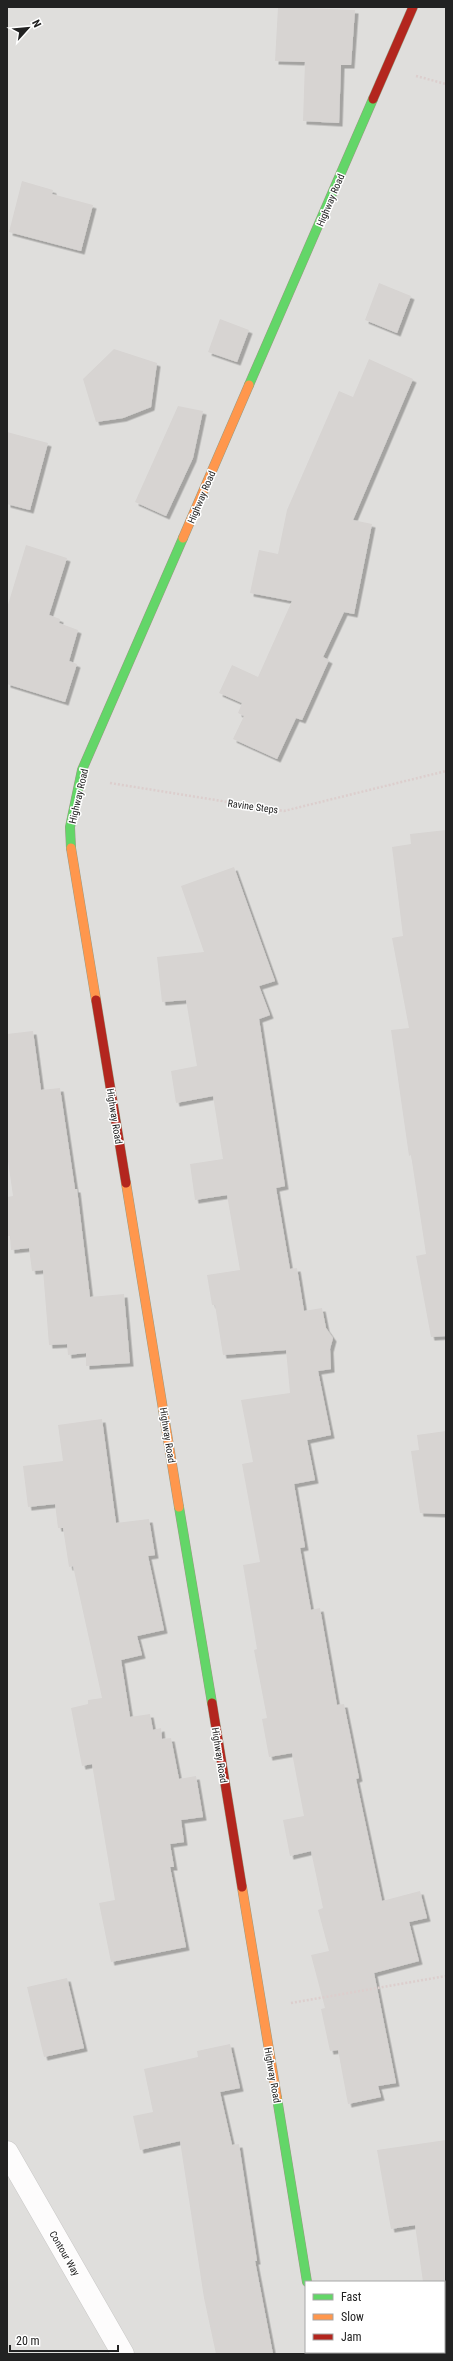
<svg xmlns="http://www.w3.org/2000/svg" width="453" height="2361" font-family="'Roboto Condensed',sans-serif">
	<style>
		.residential { fill: #dfdedc; fill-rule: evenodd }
		.building { fill: #d7d4d2; filter: url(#shadow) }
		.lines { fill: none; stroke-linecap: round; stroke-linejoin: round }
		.street-casing { stroke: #c9c8c7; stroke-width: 23 }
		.fast-casing { stroke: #999a82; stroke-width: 10 }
		.slow-casing { stroke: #999a82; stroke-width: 10 }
		.jam-casing { stroke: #999a82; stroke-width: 10 }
		.path { stroke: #dccecd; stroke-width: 2.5; stroke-dasharray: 2 2; stroke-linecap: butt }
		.street { stroke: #fdfcfc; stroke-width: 22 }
		.fast { stroke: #63d668; stroke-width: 9 }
		.slow { stroke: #ff974d; stroke-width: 9 }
		.jam { stroke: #b3261e; stroke-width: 9 }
		.labels { text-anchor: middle; stroke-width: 3; stroke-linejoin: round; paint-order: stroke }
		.street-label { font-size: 10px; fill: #222; stroke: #fff }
	</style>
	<defs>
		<filter id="shadow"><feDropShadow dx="3.5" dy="3.5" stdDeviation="0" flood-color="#0004"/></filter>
	</defs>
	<rect width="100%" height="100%" fill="#f0eeeb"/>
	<path class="residential" d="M 7,7 L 446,7 L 446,2354 L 7,2354 ZM 306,2282 L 444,2282 L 444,2352 L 306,2352 Z"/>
	<g class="building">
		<path d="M 278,7 L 355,10 L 351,65 L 341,65 L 339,123 L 303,121 L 305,62 L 275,61 Z"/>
		<path d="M 22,181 L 53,190 L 52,194 L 93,205 L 81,251 L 9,232 Z"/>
		<path d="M 379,283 L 411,296 L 397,333 L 365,320 Z"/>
		<path d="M 220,319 L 249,330 L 237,362 L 208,352 Z"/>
		<path d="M 114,349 L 157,363 L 151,407 L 123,418 L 96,422 L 83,379 Z"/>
		<path d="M 369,359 L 413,379 L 353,520 L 372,524 L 354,614 L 344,612 L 323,657 L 329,660 L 302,720 L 296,718 L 277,759 L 233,739 L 244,716 L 238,713 L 242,703 L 219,693 L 232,665 L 258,677 L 292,601 L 250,593 L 259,550 L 278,554 L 287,510 L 339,391 L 353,397 Z"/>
		<path d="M 178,406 L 203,411 L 193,458 L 166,516 L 135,502 Z"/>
		<path d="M 7,432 L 48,443 L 30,510 L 7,504 Z"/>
		<path d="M 26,545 L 67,558 L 49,615 L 60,619 L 59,623 L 78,630 L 69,661 L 77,664 L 65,702 L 7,684 L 7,608 Z"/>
		<path d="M 446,830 L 446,1336 L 431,1337 L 416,1256 L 426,1254 L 411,1155 L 409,1156 L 391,1030 L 409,1028 L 392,938 L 403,936 L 392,847 L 411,844 L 410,834 Z"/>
		<path d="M 234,867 L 275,981 L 259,986 L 270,1015 L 259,1019 L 285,1186 L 276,1188 L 290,1269 L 297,1268 L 304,1311 L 322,1308 L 326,1328 L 333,1338 L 330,1349 L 331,1369 L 318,1371 L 331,1435 L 307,1440 L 315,1480 L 294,1484 L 305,1547 L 300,1548 L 311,1610 L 320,1608 L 337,1705 L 344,1704 L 359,1778 L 356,1779 L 382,1901 L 420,1891 L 427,1918 L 409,1922 L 419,1961 L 374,1973 L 396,2083 L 378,2086 L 381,2097 L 348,2104 L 338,2050 L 330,2051 L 321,2009 L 325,2008 L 311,1955 L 329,1951 L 318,1910 L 323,1908 L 311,1851 L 290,1856 L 283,1820 L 304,1816 L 292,1753 L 269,1757 L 262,1719 L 267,1718 L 254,1650 L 257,1649 L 243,1565 L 260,1562 L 242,1464 L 253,1462 L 241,1400 L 290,1393 L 286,1350 L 223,1355 L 215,1305 L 212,1305 L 207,1275 L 240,1270 L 227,1195 L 195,1200 L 190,1164 L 223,1159 L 213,1096 L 176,1103 L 171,1071 L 197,1066 L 186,1000 L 162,1002 L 157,957 L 204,952 L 181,886 Z"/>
		<path d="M 33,1031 L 41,1090 L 60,1088 L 75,1189 L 77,1189 L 90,1297 L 124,1294 L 130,1363 L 86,1366 L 86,1353 L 68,1355 L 67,1344 L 49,1345 L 43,1270 L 32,1271 L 29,1248 L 11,1250 L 10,1236 L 7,1236 L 7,1197 L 13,1196 L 7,1154 L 7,1034 Z"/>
		<path d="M 102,1419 L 116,1523 L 149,1519 L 155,1555 L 148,1556 L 164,1630 L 137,1636 L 142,1655 L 121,1660 L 130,1717 L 150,1714 L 153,1730 L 161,1728 L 162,1739 L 171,1738 L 179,1779 L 196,1776 L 203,1817 L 181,1820 L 184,1842 L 170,1844 L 174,1867 L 170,1867 L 186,1947 L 111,1962 L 99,1903 L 115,1900 L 92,1764 L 82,1766 L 71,1708 L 88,1704 L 88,1700 L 102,1698 L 73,1566 L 69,1567 L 63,1528 L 58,1528 L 55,1504 L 28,1507 L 23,1466 L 63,1461 L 58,1425 Z"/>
		<path d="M 446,1431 L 446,1514 L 420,1513 L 411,1451 L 419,1450 L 417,1435 Z"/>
		<path d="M 67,1978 L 84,2048 L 44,2057 L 27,1987 Z"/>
		<path d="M 230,2044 L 240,2088 L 220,2092 L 232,2145 L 239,2144 L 257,2261 L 255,2261 L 273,2354 L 216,2354 L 204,2298 L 180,2141 L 140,2150 L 133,2116 L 153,2112 L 144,2069 L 198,2057 L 197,2051 Z"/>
		<path d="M 446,2140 L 446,2319 L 444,2319 L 444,2282 L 423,2282 L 415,2225 L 391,2229 L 377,2150 Z"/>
	</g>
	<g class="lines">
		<defs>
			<g id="street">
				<path d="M 7,2152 L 123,2354"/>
				<path d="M 319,2352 L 319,2354"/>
			</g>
			<g id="fast">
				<path d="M 249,385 L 373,99"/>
				<path d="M 71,848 L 70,827 L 82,770 L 183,538"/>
				<path d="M 179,1507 L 212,1703"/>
				<path d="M 277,2098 L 307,2282"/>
			</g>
			<g id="slow">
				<path d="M 183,538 L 249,385"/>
				<path d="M 71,848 L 96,1000"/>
				<path d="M 126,1183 L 179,1507"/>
				<path d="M 242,1887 L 277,2098"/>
			</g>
			<g id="jam">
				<path d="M 373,99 L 413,7"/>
				<path d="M 96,1000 L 126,1183"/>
				<path d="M 212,1703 L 242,1887"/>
			</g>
		</defs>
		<use href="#street" class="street-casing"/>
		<use href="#fast" class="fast-casing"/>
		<use href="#slow" class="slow-casing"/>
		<use href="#jam" class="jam-casing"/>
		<g class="path">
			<path d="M 416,76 L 446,84"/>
			<path d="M 110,783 L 284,811 L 446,771"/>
			<path d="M 291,2003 L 446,1976"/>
		</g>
		<use href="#street" class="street"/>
		<use href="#fast" class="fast"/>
		<use href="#slow" class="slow"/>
		<use href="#jam" class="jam"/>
	</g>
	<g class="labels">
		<g class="street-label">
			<text transform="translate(330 200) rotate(-67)" y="4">Highway Road</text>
			<text transform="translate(201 497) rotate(-67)" y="4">Highway Road</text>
			<text transform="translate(78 796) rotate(-77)" y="4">Highway Road</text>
			<text transform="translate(253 806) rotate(8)" y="4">Ravine Steps</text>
			<text transform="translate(115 1116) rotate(81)" y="4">Highway Road</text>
			<text transform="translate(168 1435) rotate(81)" y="4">Highway Road</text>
			<text transform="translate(220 1755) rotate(81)" y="4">Highway Road</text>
			<text transform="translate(273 2075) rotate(80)" y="4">Highway Road</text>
			<text transform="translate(65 2253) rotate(60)" y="4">Contour Way</text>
		</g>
	</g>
	<rect width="453" height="2361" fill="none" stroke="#222222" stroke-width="16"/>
	<rect x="305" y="2281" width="140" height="72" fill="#ffffff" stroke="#a7a7a7"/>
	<rect x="313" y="2294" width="20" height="6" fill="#63d668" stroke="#a7a7a7"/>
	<text x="341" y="2301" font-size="12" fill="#222222">Fast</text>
	<rect x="313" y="2314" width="20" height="6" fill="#ff974d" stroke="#a7a7a7"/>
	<text x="341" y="2321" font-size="12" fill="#222222">Slow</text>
	<rect x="313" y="2334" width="20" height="6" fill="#b3261e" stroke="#a7a7a7"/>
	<text x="341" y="2341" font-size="12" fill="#222222">Jam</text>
	<g transform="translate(28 28) rotate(63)" stroke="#ffffff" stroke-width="3" paint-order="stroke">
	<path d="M0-3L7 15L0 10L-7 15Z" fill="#222222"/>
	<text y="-6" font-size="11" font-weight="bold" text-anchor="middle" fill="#222222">N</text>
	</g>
	<path d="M10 2345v6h108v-6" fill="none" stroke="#222222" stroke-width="2"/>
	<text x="16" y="2345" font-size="12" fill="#222222" stroke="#ffffff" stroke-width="3" paint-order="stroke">20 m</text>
</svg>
